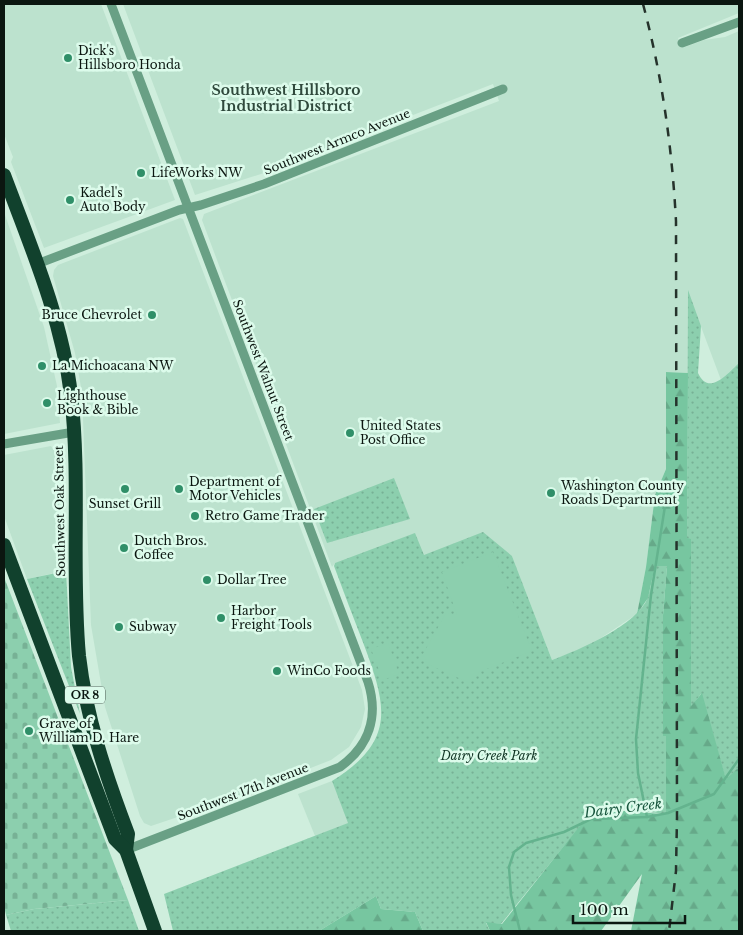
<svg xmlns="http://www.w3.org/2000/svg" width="743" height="935" font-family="'Libre Baskerville',serif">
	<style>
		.built { fill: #bce2ce }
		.grass { fill: url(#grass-dots) }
		.forest { fill: url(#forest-firs) }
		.cemetery { fill: url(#cemetery-stones) }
		.pitch { fill: #8ccfae }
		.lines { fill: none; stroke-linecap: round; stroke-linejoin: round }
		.stream { stroke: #64b38e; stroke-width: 2.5 }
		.minor { stroke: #69a085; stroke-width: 9 }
		.highway { stroke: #11412d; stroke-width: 14 }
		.rail { stroke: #25322b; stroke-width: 2.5; stroke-dasharray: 9 9; stroke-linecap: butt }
		.poi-dot { fill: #2f8f68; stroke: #dcfbeb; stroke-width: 2 }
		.labels { text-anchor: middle; stroke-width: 5; stroke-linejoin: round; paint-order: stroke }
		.shield { fill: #dcfbeb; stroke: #4a5b52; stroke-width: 1 }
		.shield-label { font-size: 11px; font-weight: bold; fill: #0b1610 }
		.poi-label { font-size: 12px; fill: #0b1610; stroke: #dcfbeb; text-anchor: start }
		.street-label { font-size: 12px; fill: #0b1610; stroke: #dcfbeb }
		.park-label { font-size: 12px; font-style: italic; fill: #103424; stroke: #dcfbeb }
		.neighbourhood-label { font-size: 14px; font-weight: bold; fill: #2f493c; stroke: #dcfbeb }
		.water-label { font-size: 14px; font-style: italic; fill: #18563d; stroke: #dcfbeb }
	</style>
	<defs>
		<pattern id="grass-dots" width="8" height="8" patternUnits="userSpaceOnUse" patternTransform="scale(1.25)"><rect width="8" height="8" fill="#8ccfae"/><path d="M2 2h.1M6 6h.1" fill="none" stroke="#77b195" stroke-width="1.8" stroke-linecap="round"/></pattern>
		<pattern id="forest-firs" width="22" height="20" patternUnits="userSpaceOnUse" patternTransform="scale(1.25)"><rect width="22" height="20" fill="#77c6a0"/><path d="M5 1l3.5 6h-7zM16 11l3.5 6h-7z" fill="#66a989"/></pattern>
		<pattern id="cemetery-stones" width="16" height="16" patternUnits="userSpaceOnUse" patternTransform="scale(1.25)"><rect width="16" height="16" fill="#8ccfae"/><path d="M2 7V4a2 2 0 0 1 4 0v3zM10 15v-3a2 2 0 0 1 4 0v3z" fill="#77b195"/></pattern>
	</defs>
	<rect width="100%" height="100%" fill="#cfeedd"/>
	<g class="built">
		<path d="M 4,4 L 101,4 L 175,200 L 44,248 L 11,162 L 13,157 L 4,134 Z"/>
		<path d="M 123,4 L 739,4 L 739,13 L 678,38 L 682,48 L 704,40 L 725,37 L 739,31 L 739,363 L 721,380 L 688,292 L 688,373 L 666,372 L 666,469 L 655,495 L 646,567 L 637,614 L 589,646 L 552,660 L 512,556 L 424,555 L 335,563 L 332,567 L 202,220 L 204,214 L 499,101 L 493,84 L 261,174 L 195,195 Z"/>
		<path d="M 4,212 L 44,327 L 57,386 L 60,423 L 4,434 Z"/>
		<path d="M 180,218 L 183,219 L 362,690 L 365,709 L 361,727 L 349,747 L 331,760 L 234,798 L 151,826 L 144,823 L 140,816 L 105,707 L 91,625 L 82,393 L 75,353 L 53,276 L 54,270 L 58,265 Z"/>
		<path d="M 51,446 L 59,458 L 59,572 L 27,579 L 4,516 L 4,455 Z"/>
		<path d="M 332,781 L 349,823 L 315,836 L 298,794 Z"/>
	</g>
	<g class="grass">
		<path d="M 688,290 L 701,326 L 698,373 C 709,397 728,373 739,363 L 739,767 L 726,780 L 701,694 L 691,707 L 691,539 L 687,539 Z"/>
		<path d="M 394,478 L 410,519 L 327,543 L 314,509 Z"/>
		<path d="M 483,532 L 512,556 L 552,660 C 579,650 638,625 648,597 C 651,587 652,576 655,566 L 667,566 L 663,615 L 663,736 L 666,736 L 666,814 L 624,809 L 586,819 L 501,924 L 486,923 L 490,931 L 423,931 L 415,912 L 381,909 L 376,896 L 319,931 L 173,931 L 164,894 L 348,823 L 332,781 C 396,741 387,707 364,645 C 354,619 344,593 334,566 L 335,563 L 415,533 L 424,555 Z"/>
		<path d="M 66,571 L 71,667 L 80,714 L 27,579 Z"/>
		<path d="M 128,900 L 139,931 L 11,931 L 6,915 L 34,909 Z"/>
	</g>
	<g class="forest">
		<path d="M 666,372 L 688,373 L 687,538 L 691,539 L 691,706 L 702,693 L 726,779 L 739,767 L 739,931 L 631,931 L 642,874 L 601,931 L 490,931 L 486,922 L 502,924 L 586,818 C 620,806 632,813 666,814 L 666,736 L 663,736 L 663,615 L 667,566 L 655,566 L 648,598 L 637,614 L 646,567 L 655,495 L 666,469 Z"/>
		<path d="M 376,896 L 381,909 L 415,912 L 423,931 L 319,931 Z"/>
	</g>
	<path class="cemetery" d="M 4,577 L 128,900 L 34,909 L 6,915 L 4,906 Z"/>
	<g class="pitch">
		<path d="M 493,552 L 532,651 L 479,672 L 470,683 L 427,664 L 423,654 L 446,613 L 457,615 L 442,572 Z"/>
		<path d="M 388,643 L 399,674 L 383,680 L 371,649 Z"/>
	</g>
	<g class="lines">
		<g class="stream">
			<path d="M 647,817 L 638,773 L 636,739 L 651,595 L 668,487"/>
			<path d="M 520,931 L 511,895 L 509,867 L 514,852 L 526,843 L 564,832 L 591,819 L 647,817 L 668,813 L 714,794 L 739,759"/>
		</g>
		<g class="minor">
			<path d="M 111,4 L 368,682 C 379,717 369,746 340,767 L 126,850"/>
			<path d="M 682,43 L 739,22"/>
			<path d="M 37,264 L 179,210 L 201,205 L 264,184 L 503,89"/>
			<path d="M 4,444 L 74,432"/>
		</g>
		<g class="highway">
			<path d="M 4,175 C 31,247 62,319 71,395 C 81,481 71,569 79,656 C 86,717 106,776 128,834 L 126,850"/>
			<path d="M 4,545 L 115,839 L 126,850 L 155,931"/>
		</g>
		<path class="rail" d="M 643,4 C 662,75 672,147 676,221 L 677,817 L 676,871 L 669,931"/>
	</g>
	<g class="poi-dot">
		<circle cx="68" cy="58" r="5"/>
		<circle cx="141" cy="173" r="5"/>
		<circle cx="70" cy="200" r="5"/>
		<circle cx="152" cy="315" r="5"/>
		<circle cx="42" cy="366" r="5"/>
		<circle cx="47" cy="403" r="5"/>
		<circle cx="350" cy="433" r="5"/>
		<circle cx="125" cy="489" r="5"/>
		<circle cx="179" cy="489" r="5"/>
		<circle cx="551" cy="493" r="5"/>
		<circle cx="195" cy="516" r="5"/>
		<circle cx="124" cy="548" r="5"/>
		<circle cx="207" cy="580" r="5"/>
		<circle cx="221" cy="618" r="5"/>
		<circle cx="119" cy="627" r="5"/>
		<circle cx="277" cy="671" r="5"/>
		<circle cx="29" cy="731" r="5"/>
	</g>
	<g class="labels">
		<rect class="shield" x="65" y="686.5" width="40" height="17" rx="4"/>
		<g class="shield-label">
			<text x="85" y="699">OR 8</text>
		</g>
		<g class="poi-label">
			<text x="78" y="55">Dick's<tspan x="78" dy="14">Hillsboro Honda</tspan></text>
			<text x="151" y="177">LifeWorks NW</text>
			<text x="80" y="197">Kadel's<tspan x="80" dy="14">Auto Body</tspan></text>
			<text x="142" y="319" text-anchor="end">Bruce Chevrolet</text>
			<text x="52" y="370">La Michoacana NW</text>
			<text x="57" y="400">Lighthouse<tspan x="57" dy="14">Book &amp; Bible</tspan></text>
			<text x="360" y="430">United States<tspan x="360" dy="14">Post Office</tspan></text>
			<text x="189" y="486">Department of<tspan x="189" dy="14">Motor Vehicles</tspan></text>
			<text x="561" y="490">Washington County<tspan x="561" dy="14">Roads Department</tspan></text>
			<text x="125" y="508" text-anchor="middle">Sunset Grill</text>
			<text x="205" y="520">Retro Game Trader</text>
			<text x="134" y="545">Dutch Bros.<tspan x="134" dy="14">Coffee</tspan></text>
			<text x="217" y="584">Dollar Tree</text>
			<text x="231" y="615">Harbor<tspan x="231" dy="14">Freight Tools</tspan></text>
			<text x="129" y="631">Subway</text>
			<text x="287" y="675">WinCo Foods</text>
			<text x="39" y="728">Grave of<tspan x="39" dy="14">William D. Hare</tspan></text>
		</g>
		<g class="street-label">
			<text transform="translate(337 142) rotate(-22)" y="4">Southwest Armco Avenue</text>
			<text transform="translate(263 370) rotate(69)" y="4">Southwest Walnut Street</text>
			<text transform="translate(60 511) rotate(-91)" y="4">Southwest Oak Street</text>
			<text transform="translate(243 792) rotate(-21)" y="4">Southwest 17th Avenue</text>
		</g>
		<g class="park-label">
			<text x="489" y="760">Dairy Creek Park</text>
		</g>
		<g class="neighbourhood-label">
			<text x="286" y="95">Southwest Hillsboro<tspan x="286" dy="16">Industrial District</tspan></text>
		</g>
		<g class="water-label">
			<text transform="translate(623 808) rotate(-7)" y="5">Dairy Creek</text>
		</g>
	</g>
	<rect width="743" height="935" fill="none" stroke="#0b1610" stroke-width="10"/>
	<path d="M573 915v8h112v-8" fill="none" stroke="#0b1610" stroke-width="2.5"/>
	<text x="580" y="915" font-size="15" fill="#0b1610" stroke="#dcfbeb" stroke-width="4" paint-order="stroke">100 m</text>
</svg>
